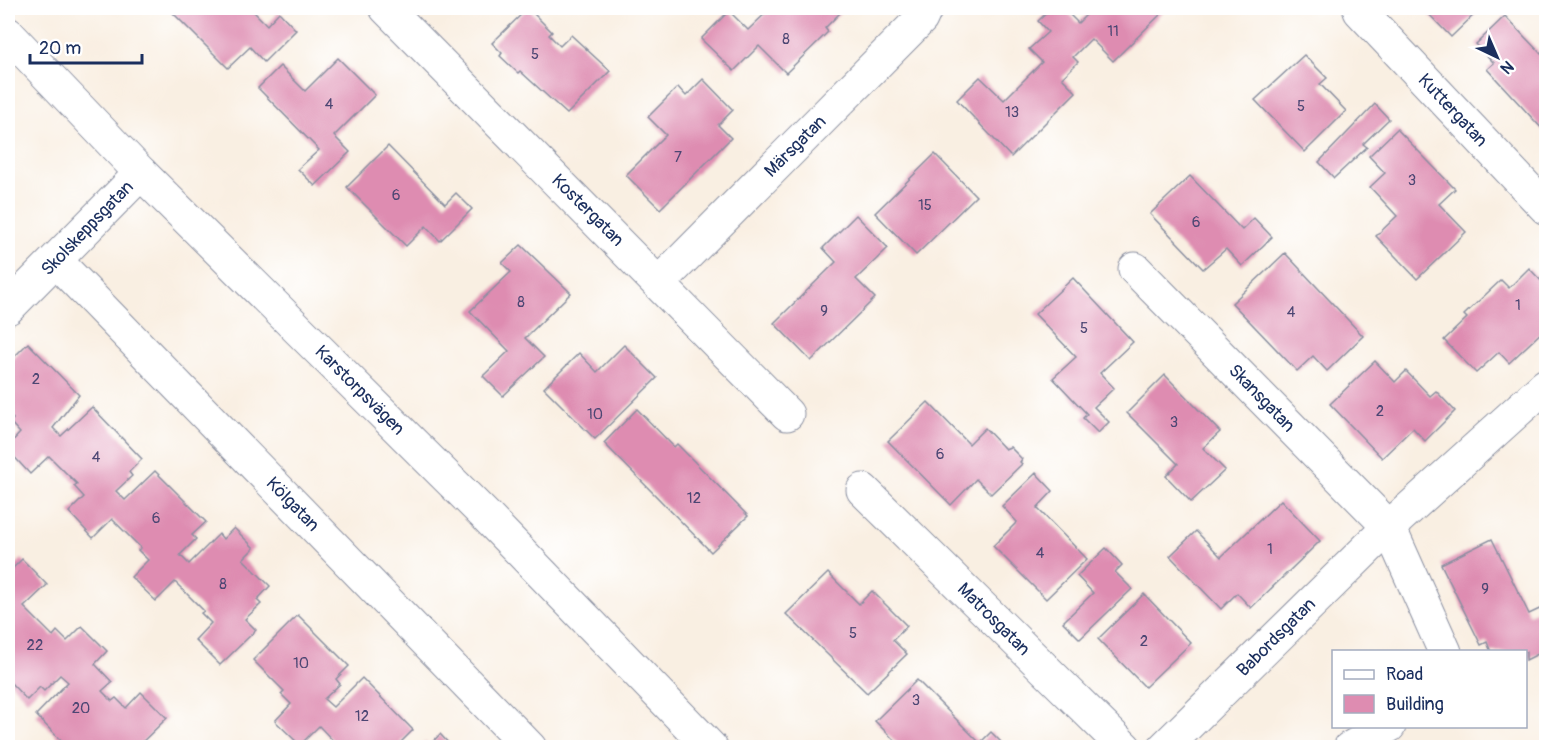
<svg xmlns="http://www.w3.org/2000/svg" width="1554" height="755" font-family="Pangolin,sans-serif">
	<style>
		.building { fill: #de8cb1 }
		.lines { fill: none; stroke-linecap: round; stroke-linejoin: round }
		.minor-casing { stroke: #8a8fa0; stroke-width: 35 }
		.tertiary-casing { stroke: #8a8fa0; stroke-width: 35 }
		.minor { stroke: #fff; stroke-width: 33 }
		.tertiary { stroke: #fff; stroke-width: 33 }
		.labels { text-anchor: middle; stroke-width: 4.5; stroke-linejoin: round; paint-order: stroke }
		.number-label { font-size: 15px; fill: #4c4673 }
		.street-label { font-size: 18px; fill: #1b2f5e; stroke: #fff }
	</style>
	<rect width="100%" height="100%" fill="#fff"/>
	<filter id="ink" filterUnits="userSpaceOnUse"><feTurbulence type="fractalNoise" baseFrequency=".0167" numOctaves="2"/><feDisplacementMap in="SourceGraphic" scale="12" xChannelSelector="R" yChannelSelector="G"/><feConvolveMatrix kernelMatrix="1 2 1 2 8 2 1 2 1" color-interpolation-filters="sRGB"/></filter>
	<filter id="wash" filterUnits="userSpaceOnUse"><feTurbulence type="fractalNoise" baseFrequency=".008" numOctaves="4" result="noise"/><feDisplacementMap in="SourceGraphic" scale="24" xChannelSelector="R" yChannelSelector="G"/><feGaussianBlur stdDeviation="1.35" result="paint"/><feColorMatrix in="noise" values="0 0 0 0 0 0 0 0 0 0 0 0 0 0 0 0 0 1.4 0 .05"/><feComposite in="paint" operator="in"/></filter>
	<g filter="url(#wash)">
		<rect width="100%" height="100%" fill="#f9efe2"/>
		<g id="blocks">
			<g class="building">
				<path d="M 168,8 L 250,8 L 267,25 L 279,12 L 296,30 L 264,62 L 250,47 L 228,68 Z"/>
				<path d="M 528,8 L 552,32 L 549,35 L 560,46 L 571,35 L 610,71 L 567,114 L 520,71 L 518,73 L 500,56 L 502,53 L 492,43 Z"/>
				<path d="M 771,8 L 845,8 L 825,28 L 828,32 L 786,73 L 759,46 L 734,71 L 701,39 L 729,11 L 748,30 Z"/>
				<path d="M 1052,8 L 1063,8 L 1078,23 L 1093,8 L 1167,8 L 1113,61 L 1091,39 L 1073,57 L 1078,62 L 1062,78 L 1076,92 L 1011,157 L 957,100 L 980,77 L 1004,100 L 1042,62 L 1029,49 L 1048,32 L 1038,21 Z"/>
				<path d="M 1423,8 L 1481,8 L 1451,37 Z"/>
				<path d="M 1505,16 L 1541,54 L 1546,49 L 1546,133 L 1487,69 L 1494,63 L 1476,44 Z"/>
				<path d="M 1304,55 L 1327,78 L 1320,84 L 1346,111 L 1305,152 L 1255,100 Z"/>
				<path d="M 338,58 L 375,95 L 334,136 L 350,152 L 315,186 L 298,169 L 319,150 L 258,88 L 280,66 L 305,91 Z"/>
				<path d="M 703,79 L 733,110 L 718,125 L 731,138 L 660,209 L 626,175 L 666,135 L 648,117 L 678,87 L 686,96 Z"/>
				<path d="M 1375,104 L 1389,119 L 1363,144 L 1367,147 L 1334,178 L 1319,162 Z"/>
				<path d="M 1397,129 L 1455,189 L 1439,204 L 1466,232 L 1417,279 L 1376,236 L 1397,216 L 1370,187 L 1385,173 L 1369,156 Z"/>
				<path d="M 388,146 L 445,204 L 456,193 L 472,209 L 440,241 L 426,226 L 406,246 L 347,187 Z"/>
				<path d="M 935,154 L 976,196 L 916,255 L 875,213 Z"/>
				<path d="M 1190,176 L 1242,230 L 1254,218 L 1272,237 L 1242,266 L 1226,249 L 1203,269 L 1150,214 Z"/>
				<path d="M 856,215 L 888,248 L 856,279 L 875,298 L 811,361 L 774,323 L 836,262 L 823,248 Z"/>
				<path d="M 521,245 L 571,293 L 525,338 L 544,357 L 503,396 L 483,376 L 509,351 L 470,311 L 511,272 L 502,263 Z"/>
				<path d="M 1285,253 L 1363,336 L 1327,371 L 1313,356 L 1297,371 L 1232,303 Z"/>
				<path d="M 1529,268 L 1546,286 L 1546,328 L 1509,363 L 1499,352 L 1476,373 L 1444,340 L 1467,318 L 1464,315 L 1501,280 L 1509,288 Z"/>
				<path d="M 1073,278 L 1133,342 L 1100,373 L 1114,388 L 1094,407 L 1109,422 L 1098,433 L 1083,418 L 1087,414 L 1053,378 L 1076,357 L 1035,314 Z"/>
				<path d="M 28,343 L 79,395 L 53,428 L 61,436 L 92,407 L 142,459 L 129,472 L 132,476 L 116,491 L 125,500 L 155,471 L 206,522 L 192,535 L 196,539 L 180,555 L 189,564 L 219,534 L 223,539 L 234,528 L 254,548 L 243,559 L 270,586 L 257,600 L 261,604 L 245,619 L 256,630 L 220,665 L 195,640 L 211,623 L 201,613 L 204,611 L 175,582 L 156,601 L 131,577 L 148,560 L 138,550 L 141,548 L 112,519 L 93,538 L 69,512 L 84,497 L 74,486 L 77,484 L 49,456 L 30,474 L 8,450 L 8,446 L 20,433 L 10,422 L 13,419 L 8,414 L 8,363 Z"/>
				<path d="M 624,345 L 657,378 L 595,439 L 544,388 L 579,353 L 597,372 Z"/>
				<path d="M 1375,361 L 1395,382 L 1406,371 L 1430,396 L 1436,391 L 1455,411 L 1425,441 L 1413,428 L 1382,458 L 1330,404 Z"/>
				<path d="M 1165,375 L 1220,432 L 1203,448 L 1225,470 L 1191,502 L 1166,476 L 1178,464 L 1127,413 Z"/>
				<path d="M 928,402 L 969,444 L 985,428 L 1005,449 L 1010,447 L 1022,459 L 1020,462 L 1022,464 L 991,494 L 976,479 L 951,505 L 888,441 Z"/>
				<path d="M 637,409 L 674,447 L 677,444 L 748,516 L 711,552 L 604,443 Z"/>
				<path d="M 1036,473 L 1053,491 L 1037,508 L 1087,559 L 1046,599 L 993,546 L 1017,522 L 1002,506 Z"/>
				<path d="M 1281,500 L 1320,541 L 1251,608 L 1237,593 L 1221,609 L 1170,556 L 1196,531 L 1221,557 Z"/>
				<path d="M 1492,539 L 1529,614 L 1546,606 L 1546,650 L 1526,660 L 1526,652 L 1491,652 L 1487,642 L 1481,645 L 1441,564 Z"/>
				<path d="M 1106,548 L 1122,565 L 1115,572 L 1132,589 L 1080,639 L 1063,622 L 1093,593 L 1077,576 Z"/>
				<path d="M 22,559 L 47,585 L 24,607 L 53,636 L 57,631 L 67,641 L 82,626 L 107,651 L 95,664 L 112,682 L 102,691 L 112,701 L 116,698 L 126,708 L 141,692 L 167,718 L 136,748 L 68,748 L 36,715 L 68,682 L 60,675 L 44,691 L 40,687 L 27,700 L 8,680 L 8,573 Z"/>
				<path d="M 828,573 L 859,604 L 872,591 L 907,626 L 893,640 L 907,654 L 867,693 L 786,614 Z"/>
				<path d="M 1144,594 L 1191,643 L 1145,687 L 1098,639 Z"/>
				<path d="M 298,615 L 349,666 L 336,679 L 340,684 L 324,699 L 333,707 L 362,678 L 413,730 L 400,743 L 404,748 L 340,748 L 319,726 L 300,745 L 275,721 L 291,704 L 281,694 L 284,691 L 253,660 Z"/>
				<path d="M 917,680 L 980,743 L 991,732 L 1007,748 L 902,748 L 875,721 Z"/>
				<path d="M 440,734 L 453,748 L 420,748 L 425,742 L 429,746 Z"/>
			</g>
		</g>
	</g>
	<g filter="url(#ink)">
		<use href="#blocks" fill-opacity="0" stroke="#8a8fa0" stroke-width="1.5"/>
		<g class="lines">
			<defs>
				<g id="minor">
					<path d="M 386,8 L 787,414"/>
					<path d="M 1360,11 L 1546,208"/>
					<path d="M 56,261 L 530,748"/>
					<path d="M 1135,269 L 1389,527 L 1445,652"/>
					<path d="M 660,282 L 921,19 L 926,8"/>
					<path d="M 8,308 L 141,173"/>
					<path d="M 863,490 L 1125,748"/>
					<path d="M 1164,748 L 1389,527 L 1546,385"/>
					<path d="M 1350,748 L 1389,726"/>
				</g>
				<path id="tertiary" d="M 8,34 L 141,173 L 488,518 L 711,748"/>
			</defs>
			<use href="#minor" class="minor-casing"/>
			<use href="#tertiary" class="tertiary-casing"/>
			<use href="#minor" class="minor"/>
			<use href="#tertiary" class="tertiary"/>
		</g>
	</g>
	<g class="labels">
		<g class="number-label">
			<text x="1113" y="36">11</text>
			<text x="786" y="44">8</text>
			<text x="535" y="59">5</text>
			<text x="329" y="109">4</text>
			<text x="1301" y="111">5</text>
			<text x="1012" y="117">13</text>
			<text x="678" y="162">7</text>
			<text x="1412" y="185">3</text>
			<text x="396" y="200">6</text>
			<text x="925" y="210">15</text>
			<text x="1196" y="227">6</text>
			<text x="521" y="307">8</text>
			<text x="1518" y="310">1</text>
			<text x="824" y="316">9</text>
			<text x="1291" y="317">4</text>
			<text x="1084" y="333">5</text>
			<text x="36" y="384">2</text>
			<text x="1380" y="416">2</text>
			<text x="595" y="419">10</text>
			<text x="1174" y="427">3</text>
			<text x="940" y="459">6</text>
			<text x="96" y="462">4</text>
			<text x="694" y="503">12</text>
			<text x="156" y="523">6</text>
			<text x="1270" y="554">1</text>
			<text x="1040" y="558">4</text>
			<text x="223" y="589">8</text>
			<text x="1485" y="594">9</text>
			<text x="853" y="638">5</text>
			<text x="1144" y="646">2</text>
			<text x="35" y="650">22</text>
			<text x="301" y="668">10</text>
			<text x="916" y="705">3</text>
			<text x="81" y="713">20</text>
			<text x="362" y="721">12</text>
		</g>
		<g class="street-label">
			<text transform="translate(1453 110) rotate(47)" y="6">Kuttergatan</text>
			<text transform="translate(795 146) rotate(-45)" y="6">Märsgatan</text>
			<text transform="translate(588 210) rotate(45)" y="6">Kostergatan</text>
			<text transform="translate(87 228) rotate(-46)" y="6">Skolskeppsgatan</text>
			<text transform="translate(360 390) rotate(45)" y="6">Karstorpsvägen</text>
			<text transform="translate(1262 398) rotate(46)" y="6">Skansgatan</text>
			<text transform="translate(293 504) rotate(46)" y="6">Kölgatan</text>
			<text transform="translate(994 619) rotate(45)" y="6">Matrosgatan</text>
			<text transform="translate(1276 637) rotate(-45)" y="6">Babordsgatan</text>
		</g>
	</g>
	<rect width="1554" height="755" fill="none" stroke="#fff" stroke-width="30"/>
	<rect x="1332" y="650" width="195" height="78" fill="#ffffff" stroke="#a4acbf" stroke-width="1.5"/>
	<rect x="1344" y="670" width="30" height="9" fill="#ffffff" stroke="#a4acbf" stroke-width="1.5"/>
	<text x="1386" y="680" font-size="18" fill="#1b2f5e">Road</text>
	<rect x="1344" y="695" width="30" height="18" fill="#de8cb1" stroke="#a4acbf" stroke-width="1.5"/>
	<text x="1386" y="710" font-size="18" fill="#1b2f5e">Building</text>
	<g transform="translate(1497 57) rotate(136)" stroke="#ffffff" stroke-width="4.5" paint-order="stroke">
	<path d="M0-4.5L10 22L0 15L-10 22Z" fill="#1b2f5e"/>
	<text y="-9" font-size="16" font-weight="bold" text-anchor="middle" fill="#1b2f5e">N</text>
	</g>
	<path d="M30 54v9h112v-9" fill="none" stroke="#1b2f5e" stroke-width="3"/>
	<text x="39" y="54" font-size="18" fill="#1b2f5e" stroke="#ffffff" stroke-width="4.5" paint-order="stroke">20 m</text>
</svg>
